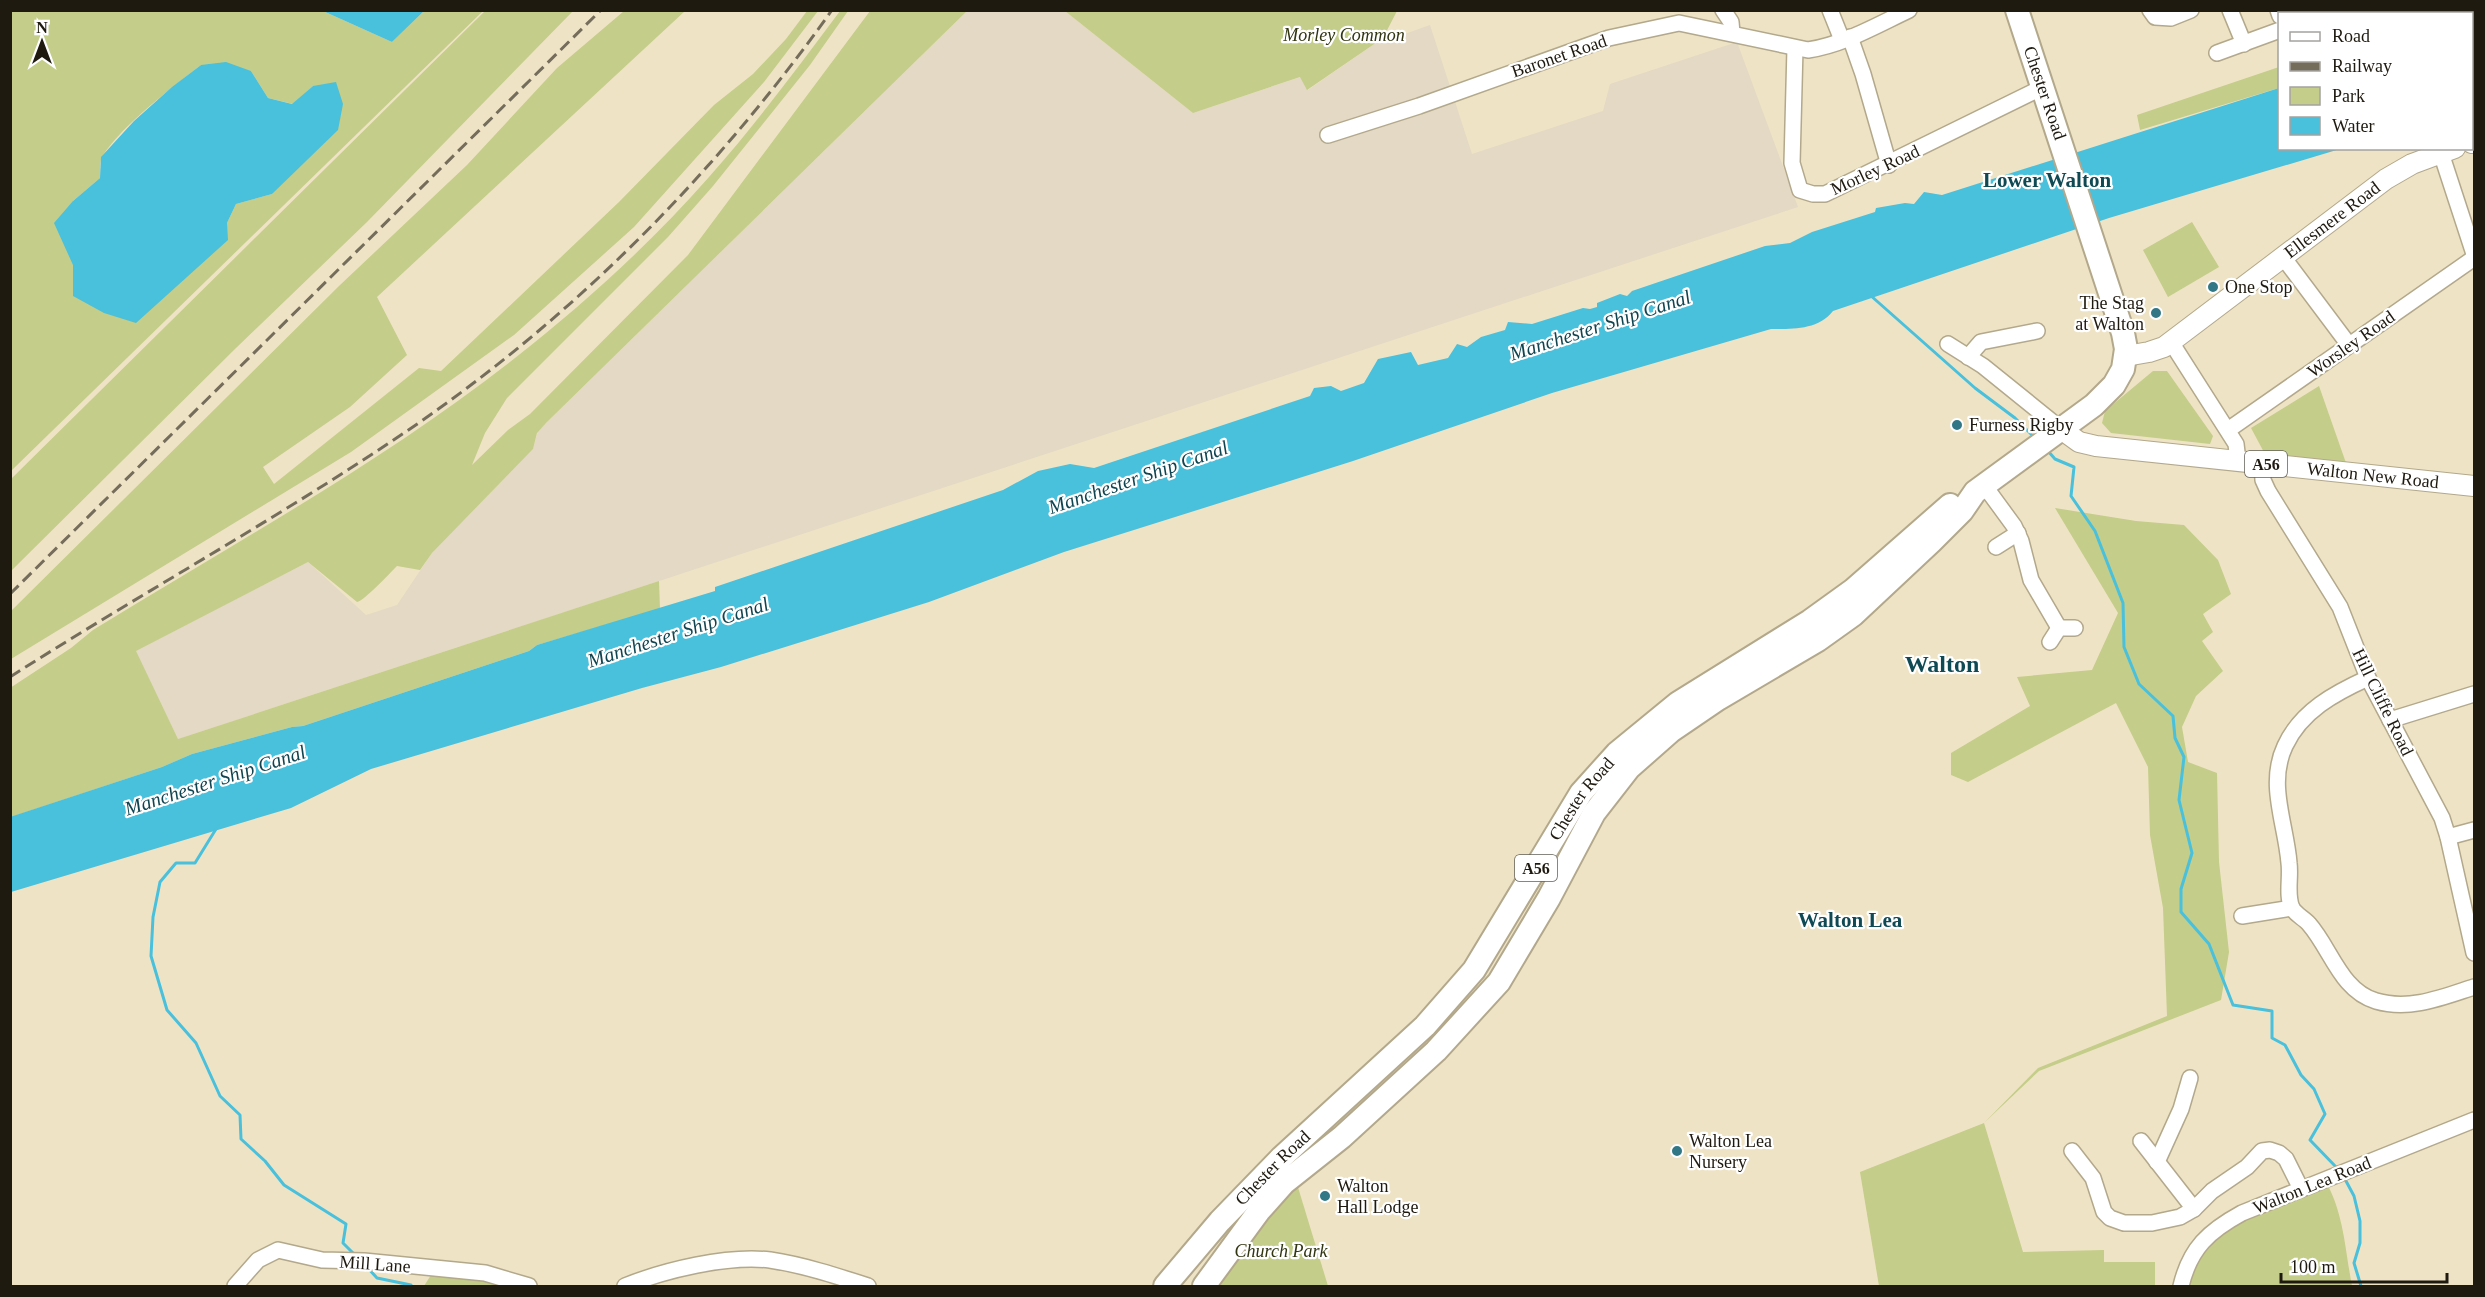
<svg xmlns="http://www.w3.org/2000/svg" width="2485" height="1297" font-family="'Times New Roman',serif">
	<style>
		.industrial { fill: #e3d9c4 }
		.green { fill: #c4cd89; fill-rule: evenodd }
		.water { fill: #49c0dc }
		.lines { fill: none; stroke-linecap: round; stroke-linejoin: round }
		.stream { stroke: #49c0dc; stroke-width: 3 }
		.minor-casing { stroke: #b3a88b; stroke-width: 18 }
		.major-casing { stroke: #b3a88b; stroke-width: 22 }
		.highway-casing { stroke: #b3a88b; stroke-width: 26 }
		.minor { stroke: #fff; stroke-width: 15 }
		.major { stroke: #fff; stroke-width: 20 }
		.highway { stroke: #fff; stroke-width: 22 }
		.rail { stroke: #756d5b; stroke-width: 3; stroke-dasharray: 12 6; stroke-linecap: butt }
		.poi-dot { fill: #327785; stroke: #fff; stroke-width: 2 }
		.labels { text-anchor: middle; stroke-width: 4.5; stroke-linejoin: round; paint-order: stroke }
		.shield { fill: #fff; stroke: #625f58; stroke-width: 1.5 }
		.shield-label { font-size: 16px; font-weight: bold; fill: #1f1a10 }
		.park-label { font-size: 18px; font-style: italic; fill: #313510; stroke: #fff }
		.street-label { font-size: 18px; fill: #1f1a10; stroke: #fff }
		.poi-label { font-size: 18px; fill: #1f1a10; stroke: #fff; text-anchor: start }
		.water-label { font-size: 20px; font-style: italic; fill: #0f4450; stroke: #fff }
		.quarter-label { font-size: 21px; font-weight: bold; fill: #0e4954; stroke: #fff }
		.district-label { font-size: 24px; font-weight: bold; fill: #0e4954; stroke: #fff }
	</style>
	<rect width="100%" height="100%" fill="#efe3c5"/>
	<path class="industrial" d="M 967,11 L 1065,11 L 1193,113 L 1301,77 L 1308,90 L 1383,38 L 1385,41 L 1430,25 L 1472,154 L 1603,111 L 1610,84 L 1737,42 L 1798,207 L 178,739 L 135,651 L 308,562 L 366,615 L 397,605 L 432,553 L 533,449 L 538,431 Z"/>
	<g class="green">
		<path d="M 10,11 L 323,11 L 392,42 L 424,11 L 483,11 L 11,471 ZM 201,65 L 251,71 L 268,98 L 293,104 L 313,86 L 272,194 L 236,204 L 227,223 L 73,296 L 73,201 L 100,178 C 101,171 99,160 103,155 C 124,124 171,88 201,65 Z"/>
		<path d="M 485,11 L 573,11 L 367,222 L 236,348 L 11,571 L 11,479 Z"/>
		<path d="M 624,11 L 685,11 L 377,297 L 407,355 L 350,407 L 263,467 L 274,484 L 419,368 L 441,371 L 619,202 L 714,105 L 753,74 L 786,39 L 807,11 L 818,11 L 764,82 L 634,227 L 514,335 L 351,452 L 11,659 L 11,611 L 339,286 L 467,165 L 557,68 Z"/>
		<path d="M 840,11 L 848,11 L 810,65 L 713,186 L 668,237 L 507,398 L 485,433 L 472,465 L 508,430 L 530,414 L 688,255 L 870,11 L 967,11 L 546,423 L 537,433 L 533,449 L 432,553 L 420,570 L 397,566 C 390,573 364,601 357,602 L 308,562 L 136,651 L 178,739 L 659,581 L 660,609 L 537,645 L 529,651 L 303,726 L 292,727 L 192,754 L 162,767 L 11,817 L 10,688 L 71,648 L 93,630 C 236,542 383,462 515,358 C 584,304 651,243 709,177 C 756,124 798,67 840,11 Z"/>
		<path d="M 1065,11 L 1397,11 L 1383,38 L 1307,90 L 1300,77 L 1193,113 Z"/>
		<path d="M 2279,67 L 2279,88 L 2140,130 L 2137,115 Z"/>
		<path d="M 2192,222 L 2219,267 L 2168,297 L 2143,250 Z"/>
		<path d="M 2153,371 L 2167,371 L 2213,436 L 2210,444 L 2111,433 L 2102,423 L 2105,411 Z"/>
		<path d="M 2319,386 L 2346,463 L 2266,456 L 2251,428 Z"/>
		<path d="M 2055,508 L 2136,521 L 2184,525 L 2218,560 L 2231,594 L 2203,614 L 2213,632 L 2202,641 L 2223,671 L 2196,696 L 2182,727 L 2188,762 L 2217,773 L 2219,862 L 2229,952 L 2221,1000 L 2039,1071 L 1984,1123 L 2023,1252 L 2104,1250 L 2104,1262 L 2155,1262 L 2155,1286 L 1879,1286 L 1860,1172 L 1984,1123 L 2038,1068 L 2167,1016 L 2163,908 L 2150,835 L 2148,767 L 2116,703 L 1968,782 L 1951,775 L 1951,753 L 2030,706 L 2017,677 L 2092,670 L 2118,613 Z"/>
		<path d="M 2325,1180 C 2344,1213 2345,1250 2352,1286 L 2181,1286 L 2204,1238 Z"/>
		<path d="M 1297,1184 L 1328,1286 L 1216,1286 L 1257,1223 Z"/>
		<path d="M 431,1275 L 482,1278 L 514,1286 L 424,1286 Z"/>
	</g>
	<g class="water">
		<path d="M 2412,10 L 2474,11 L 2474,106 L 2472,107 L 2472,14 L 2408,13 Z"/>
		<path d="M 323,11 L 424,11 L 392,42 Z"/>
		<path d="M 226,62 L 251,71 L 268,98 L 292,104 L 313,86 L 336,82 L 343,104 L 338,130 L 272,194 L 236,204 L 227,223 L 228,240 L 136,323 L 104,313 L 73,296 L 73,265 L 54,223 L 73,201 L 100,178 L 101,157 L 134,121 L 172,87 L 201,65 Z"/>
		<path d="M 2279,88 L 2280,148 L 2340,149 L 2109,218 L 1833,311 C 1818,330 1793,329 1771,329 L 1552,393 L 1353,461 L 1064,552 L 929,602 L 721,667 L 642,688 L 371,769 L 291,808 L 11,892 L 10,817 L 162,767 L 192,754 L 292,727 L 303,726 L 529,651 L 537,645 L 715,591 L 715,587 L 1003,490 L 1038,471 L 1070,464 L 1094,468 L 1310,396 L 1314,388 L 1331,386 L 1341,391 L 1364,383 L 1378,359 L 1411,352 L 1418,365 L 1448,358 L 1457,344 L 1467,347 L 1481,337 L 1505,330 L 1508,322 L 1532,324 L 1583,308 L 1590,309 L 1597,307 L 1597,303 L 1620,294 L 1627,296 L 1632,291 L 1765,246 L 1790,243 L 1812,232 L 1875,212 L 1876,208 L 1905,203 L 1914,204 L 1924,192 L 1942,195 Z"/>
	</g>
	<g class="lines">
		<g class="stream">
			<path d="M 1870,295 L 1975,388 L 2015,418 L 2035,438"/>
			<path d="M 2048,451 L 2055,459 L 2074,467 L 2071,496 L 2095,531 L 2123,603 L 2124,647 L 2139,684 L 2173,716 L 2175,738 L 2184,757 L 2179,800 L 2192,853 L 2181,889 L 2181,912 L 2209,944 L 2233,1005 L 2272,1011 L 2272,1038 L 2285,1045 L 2301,1075 L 2314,1089 L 2325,1114 L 2310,1140 L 2337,1168"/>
			<path d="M 216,829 L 195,863 L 176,863 L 160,882 L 153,917 L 151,956 L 167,1010 L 196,1043 L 220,1096 L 240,1115 L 241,1139 L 265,1161 L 284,1185 L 346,1224 L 343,1243 L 356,1256"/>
			<path d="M 2346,1181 L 2354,1196 L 2360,1221 L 2360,1243 L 2354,1263 L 2361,1286"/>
			<path d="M 367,1267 L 377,1278 L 411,1285 L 410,1286"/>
		</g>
		<defs>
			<g id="minor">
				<path d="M 1723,10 L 1731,22 L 1732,33"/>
				<path d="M 1830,10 L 1842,40"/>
				<path d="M 2150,10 L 2155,17 L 2171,18 L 2191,10"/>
				<path d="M 2230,10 L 2244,44"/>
				<path d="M 2278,10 L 2280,16"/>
				<path d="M 2311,10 L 2314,14"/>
				<path d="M 1850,37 L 1863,74 L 1889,165"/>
				<path d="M 1795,48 L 1792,163 L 1800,190 L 1813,194 L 1825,194 L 2035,91 L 2044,89"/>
				<path d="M 2217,53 L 2280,30"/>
				<path d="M 1328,135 L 1419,106 L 1609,38 L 1679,23 L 1808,50 C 1843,45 1877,25 1909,10"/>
				<path d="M 2441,153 L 2474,254"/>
				<path d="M 2283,257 L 2349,345"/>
				<path d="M 2171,342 L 2236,444 L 2238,461"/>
				<path d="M 1948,344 L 1983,366 L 2061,429"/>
				<path d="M 1968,357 L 1981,342 L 2037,331"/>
				<path d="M 2228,430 L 2474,258"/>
				<path d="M 2262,464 L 2263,480 L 2268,491 L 2340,607 L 2368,678 L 2442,818 L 2448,837 L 2474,953"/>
				<path d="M 1984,485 L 2014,526 L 2021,541 L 2031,580 L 2059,628"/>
				<path d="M 1996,547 L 2018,533"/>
				<path d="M 2050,642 L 2059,628 L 2075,628"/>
				<path d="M 2368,678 C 2335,693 2301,711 2285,746 C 2267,784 2286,824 2289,863 C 2291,877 2286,895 2292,908 C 2296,915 2304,918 2309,924 C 2331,949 2341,991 2376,1001 C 2410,1011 2443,997 2474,987"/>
				<path d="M 2390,720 L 2474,694"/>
				<path d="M 2448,837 L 2474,830"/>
				<path d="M 2242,916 L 2292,908"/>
				<path d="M 2141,1141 L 2194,1209"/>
				<path d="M 2072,1151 L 2093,1178 L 2104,1212 L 2110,1218 L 2124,1223 L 2152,1223 L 2180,1217 L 2194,1209 L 2212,1191 L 2247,1167 L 2262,1151 L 2270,1150 L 2279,1153 L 2286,1159 L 2301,1189"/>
				<path d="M 2157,1162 L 2181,1109 L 2190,1078"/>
				<path d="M 235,1286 L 258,1260 L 278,1250 L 322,1260 L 364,1261 L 485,1273 L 529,1286"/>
				<path d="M 625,1286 C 665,1270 727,1255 770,1260 C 803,1265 837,1276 868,1286"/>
				<path d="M 2181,1286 C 2190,1248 2209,1231 2242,1213 L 2474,1120"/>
			</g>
			<g id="major">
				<path d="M 2472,143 L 2474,142"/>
				<path id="s1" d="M 2126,356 L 2149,352 L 2164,347 L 2386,179 L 2412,164 L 2455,148"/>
				<path id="s2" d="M 2061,429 L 2079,442 L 2096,446 L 2474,486"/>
			</g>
			<g id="highway">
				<path id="s3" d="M 1165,1286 L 1220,1221 L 1282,1157 L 1425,1026 L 1474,970 L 1581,793 L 1617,753 L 1678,703 L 1810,621 L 1853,590 L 1950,505"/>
				<path d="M 1204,1286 L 1259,1211 L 1284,1183 L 1342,1137 L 1436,1051 L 1499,982 L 1549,898 L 1594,813 L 1629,768 L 1671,731 L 1718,699 L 1818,640 L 1853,615 L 1931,542 L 1962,511 L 1975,492 L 2094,405 L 2114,385 L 2123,369 L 2126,349 L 2123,333 L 2017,10"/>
			</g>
		</defs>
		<use href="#minor" class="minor-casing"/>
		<use href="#major" class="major-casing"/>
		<use href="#highway" class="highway-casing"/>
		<use href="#minor" class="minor"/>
		<use href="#major" class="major"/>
		<use href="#highway" class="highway"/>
		<g class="rail">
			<path d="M 10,594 L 601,10"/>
			<path d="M 10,677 C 146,590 288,513 420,422 C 581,310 719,169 832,10"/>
		</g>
	</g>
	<g class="poi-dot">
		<circle cx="2213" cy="287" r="6"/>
		<circle cx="2156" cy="313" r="6"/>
		<circle cx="1957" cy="425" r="6"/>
		<circle cx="1677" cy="1151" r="6"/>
		<circle cx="1325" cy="1196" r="6"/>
	</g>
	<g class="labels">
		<g class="shield">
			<rect x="2245" y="451" width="42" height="26" rx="4.5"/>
			<rect x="1515" y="855" width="42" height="26" rx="4.5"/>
		</g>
		<g class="shield-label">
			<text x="2266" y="470">A56</text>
			<text x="1536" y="874">A56</text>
		</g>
		<g class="park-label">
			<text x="1344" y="41">Morley Common</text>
			<text x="1281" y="1257">Church Park</text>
		</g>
		<g class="street-label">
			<text transform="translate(1559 56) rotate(-19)" y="6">Baronet Road</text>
			<text transform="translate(2045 93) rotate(71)" y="6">Chester Road</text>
			<text transform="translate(1875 170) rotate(-25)" y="6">Morley Road</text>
			<text dy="6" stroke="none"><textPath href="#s1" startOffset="250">Ellesmere Road</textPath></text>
			<text transform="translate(2351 344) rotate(-35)" y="6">Worsley Road</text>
			<text dy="6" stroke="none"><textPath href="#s2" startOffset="318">Walton New Road</textPath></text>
			<text transform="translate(2383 702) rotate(64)" y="6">Hill Cliffe Road</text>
			<text dy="6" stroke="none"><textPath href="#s3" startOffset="645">Chester Road</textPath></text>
			<text dy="6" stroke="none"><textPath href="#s3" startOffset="160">Chester Road</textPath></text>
			<text transform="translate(2312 1185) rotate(-22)" y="6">Walton Lea Road</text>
			<text transform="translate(375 1264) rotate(4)" y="6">Mill Lane</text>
		</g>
		<g class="poi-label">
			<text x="2225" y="293">One Stop</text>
			<text x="2144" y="309" text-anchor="end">The Stag<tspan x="2144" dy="21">at Walton</tspan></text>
			<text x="1969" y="431">Furness Rigby</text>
			<text x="1689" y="1147">Walton Lea<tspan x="1689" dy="21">Nursery</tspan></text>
			<text x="1337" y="1192">Walton<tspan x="1337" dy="21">Hall Lodge</tspan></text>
		</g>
		<g class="water-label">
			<text transform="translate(1600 325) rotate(-18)" y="7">Manchester Ship Canal</text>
			<text transform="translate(1138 477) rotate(-19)" y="7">Manchester Ship Canal</text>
			<text transform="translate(678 632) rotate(-18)" y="7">Manchester Ship Canal</text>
			<text transform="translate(215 780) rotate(-18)" y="7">Manchester Ship Canal</text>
		</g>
		<g class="quarter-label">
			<text x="2047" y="187">Lower Walton</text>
			<text x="1850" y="927">Walton Lea</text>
		</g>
		<g class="district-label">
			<text x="1942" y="672">Walton</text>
		</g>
	</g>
	<rect width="2485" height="1297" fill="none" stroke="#1f1a10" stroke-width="24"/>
	<rect x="2278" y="12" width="195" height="138" fill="#ffffff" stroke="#a5a39f" stroke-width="1.5"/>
	<rect x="2290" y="32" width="30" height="9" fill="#ffffff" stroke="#a5a39f" stroke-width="1.5"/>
	<text x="2332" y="42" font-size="18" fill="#1f1a10">Road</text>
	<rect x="2290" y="62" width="30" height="9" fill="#756d5b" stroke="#a5a39f" stroke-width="1.5"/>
	<text x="2332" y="72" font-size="18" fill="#1f1a10">Railway</text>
	<rect x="2290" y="87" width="30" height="18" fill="#c4cd89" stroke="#a5a39f" stroke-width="1.5"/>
	<text x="2332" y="102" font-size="18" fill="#1f1a10">Park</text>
	<rect x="2290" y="117" width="30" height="18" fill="#49c0dc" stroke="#a5a39f" stroke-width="1.5"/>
	<text x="2332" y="132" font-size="18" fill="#1f1a10">Water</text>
	<g transform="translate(42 42)" stroke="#ffffff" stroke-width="4.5" paint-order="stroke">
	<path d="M0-4.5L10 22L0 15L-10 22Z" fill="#1f1a10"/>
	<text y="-9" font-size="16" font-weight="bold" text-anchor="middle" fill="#1f1a10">N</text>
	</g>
	<path d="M2281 1273v9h166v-9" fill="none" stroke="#1f1a10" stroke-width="3"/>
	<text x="2290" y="1273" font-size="18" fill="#1f1a10" stroke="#ffffff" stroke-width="4.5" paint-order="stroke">100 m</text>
</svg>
